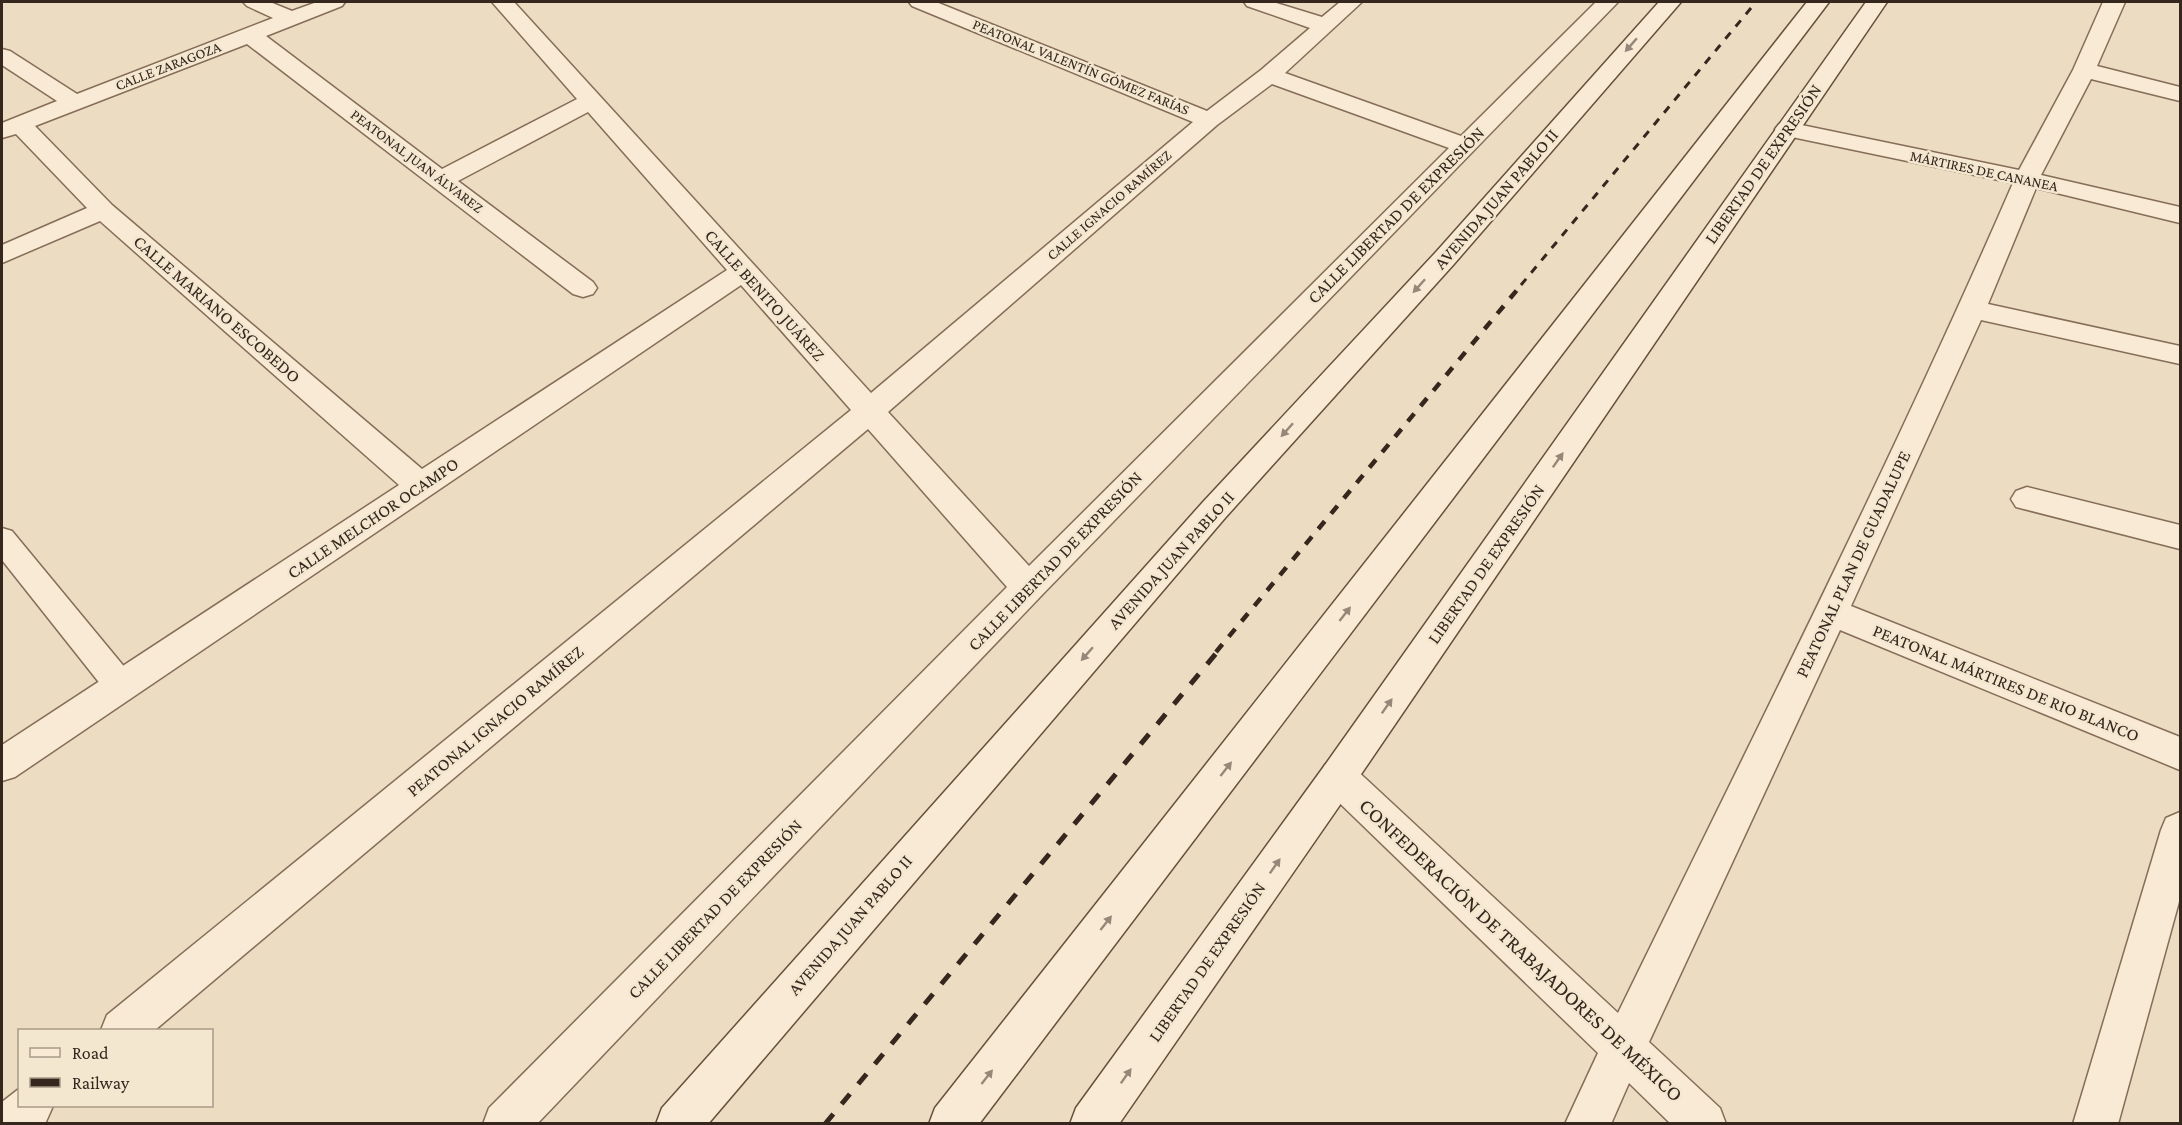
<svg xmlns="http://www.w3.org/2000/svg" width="2182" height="1125" font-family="'Crimson Pro',serif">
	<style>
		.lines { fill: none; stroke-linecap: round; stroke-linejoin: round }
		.lane-casing { stroke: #856d59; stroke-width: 3 }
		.street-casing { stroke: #856d59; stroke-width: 3 }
		.secondary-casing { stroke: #674f3c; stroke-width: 3 }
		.lane { fill: #f8ead4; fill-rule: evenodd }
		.street { fill: #f8ead4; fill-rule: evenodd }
		.secondary { fill: #f8ead4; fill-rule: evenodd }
		.rail-far2 { stroke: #35271d; stroke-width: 3; stroke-dasharray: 8 8; stroke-linecap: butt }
		.rail-far1 { stroke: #35271d; stroke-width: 4.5; stroke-dasharray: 10 10; stroke-linecap: butt }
		.rail { stroke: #35271d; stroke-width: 5; stroke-dasharray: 13 13; stroke-linecap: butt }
		.oneway { fill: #968878 }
		.labels { text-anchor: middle; stroke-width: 5; stroke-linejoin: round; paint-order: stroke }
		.far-street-label { font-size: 15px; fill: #35271d; stroke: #f4e7d0 }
		.street-label { font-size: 18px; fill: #35271d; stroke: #f4e7d0 }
		.near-street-label { font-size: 21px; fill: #35271d; stroke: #f4e7d0 }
	</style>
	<rect width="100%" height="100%" fill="#ecdcc1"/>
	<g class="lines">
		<defs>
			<path id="lane" d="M 2,528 L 12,531 L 131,675 L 136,685 L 131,695 L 120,699 L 109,695 L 2,560 Z"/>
			<g id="street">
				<path d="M 243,2 L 270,2 L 292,11 L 317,2 L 345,2 L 342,6 L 266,36 L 442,169 L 577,99 L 492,2 L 514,2 L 871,393 L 1193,122 L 912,6 L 909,2 L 936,2 L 1207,111 L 1261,70 L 1310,28 L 1247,6 L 1244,2 L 1273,2 L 1322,17 L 1340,2 L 1362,2 L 1285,73 L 1461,136 L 1596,2 L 1618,2 L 1040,597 L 537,1124 L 483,1124 L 489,1108 L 1007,587 L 868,429 L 155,1030 L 101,1030 L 107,1015 L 851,410 L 741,285 L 15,777 L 2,781 L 2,745 L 399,485 L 100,221 L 2,263 L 2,245 L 87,208 L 16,134 L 2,138 L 2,123 L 57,101 L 2,65 L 2,49 L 10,51 L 77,94 L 273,18 L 247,6 ZM 247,44 L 573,294 L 583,297 L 593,294 L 597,288 L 593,282 L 458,181 L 588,112 L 727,270 L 422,469 L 112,205 L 35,126 ZM 1272,84 L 1449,148 L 1029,566 L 888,412 L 1217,125 Z"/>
				<path d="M 2103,2 L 2125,2 L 2097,66 L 2180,87 L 2180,101 L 2091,79 L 2041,175 L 2180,207 L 2180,223 L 2036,188 L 1988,304 L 2180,346 L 2180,364 L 1981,320 L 1851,606 L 2180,737 L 2180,770 L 1840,630 L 1649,1042 L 1720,1108 L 1726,1124 L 1671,1124 L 1629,1083 L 1611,1124 L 1565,1124 L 1598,1053 L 1325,789 L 1319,777 L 1325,765 L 1338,760 L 1351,765 L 1618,1013 C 1752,738 1891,464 2013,183 L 1787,136 L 1779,134 L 1775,129 L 1779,124 L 1787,122 L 2019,170 L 2073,70 Z"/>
				<path d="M 2027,487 L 2180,525 L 2180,549 L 2016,507 L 2011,499 L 2016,491 Z"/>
				<path d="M 2180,812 L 2180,898 L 2118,1124 L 2073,1124 L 2161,830 L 2166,818 Z"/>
				<path d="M 20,1088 L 20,1106 L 53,1106 L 45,1124 L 2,1124 L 2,1102 Z"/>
			</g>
			<g id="secondary">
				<path d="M 1659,2 L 1681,2 L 1454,264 L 1225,518 L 708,1124 L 656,1124 L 662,1108 L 1203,502 L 1436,252 Z"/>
				<path d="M 1807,2 L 1829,2 L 979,1124 L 929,1124 L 935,1108 Z"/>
				<path d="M 1866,2 L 1887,2 L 1351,789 L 1119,1124 L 1070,1124 L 1076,1108 L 1325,765 Z"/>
			</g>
		</defs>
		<use href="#lane" class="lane-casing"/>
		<use href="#street" class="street-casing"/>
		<use href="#secondary" class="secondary-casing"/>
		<use href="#lane" class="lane"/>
		<use href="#street" class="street"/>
		<use href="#secondary" class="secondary"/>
		<path class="rail-far2" d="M 1521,285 L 1756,2"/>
		<path class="rail-far1" d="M 1216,652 L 1522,284"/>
		<path class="rail" d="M 825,1124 L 1218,651"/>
	</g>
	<defs><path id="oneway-solid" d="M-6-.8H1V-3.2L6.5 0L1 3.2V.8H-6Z" transform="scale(1.5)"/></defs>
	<g class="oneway">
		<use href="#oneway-solid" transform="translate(1631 45) rotate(131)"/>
		<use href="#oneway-solid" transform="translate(1419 286) rotate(132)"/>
		<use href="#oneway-solid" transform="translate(1287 430) rotate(132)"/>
		<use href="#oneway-solid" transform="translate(1558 460) rotate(-55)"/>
		<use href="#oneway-solid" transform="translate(1345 614) rotate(-52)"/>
		<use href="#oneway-solid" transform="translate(1087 654) rotate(131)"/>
		<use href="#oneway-solid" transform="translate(1387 706) rotate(-55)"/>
		<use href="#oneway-solid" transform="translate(1226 769) rotate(-52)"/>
		<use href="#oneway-solid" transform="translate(1275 866) rotate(-55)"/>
		<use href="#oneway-solid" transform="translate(1106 923) rotate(-52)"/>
		<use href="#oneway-solid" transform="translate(1126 1076) rotate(-55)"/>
		<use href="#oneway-solid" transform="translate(987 1077) rotate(-52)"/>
	</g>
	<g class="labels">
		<g class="far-street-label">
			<text transform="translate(168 66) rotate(-21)" y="5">CALLE ZARAGOZA</text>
			<text transform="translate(1081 67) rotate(22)" y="5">PEATONAL VALENTÍN GÓMEZ FARÍAS</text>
			<text transform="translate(417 161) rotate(37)" y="5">PEATONAL JUAN ÁLVAREZ</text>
			<text transform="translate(1984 171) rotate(12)" y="5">MÁRTIRES DE CANANEA</text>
			<text transform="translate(1109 205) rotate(-41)" y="5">CALLE IGNACIO RAMÍREZ</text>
		</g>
		<g class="street-label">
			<text transform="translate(1763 164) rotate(-55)" y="6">LIBERTAD DE EXPRESIÓN</text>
			<text transform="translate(1496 199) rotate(-49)" y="6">AVENIDA JUAN PABLO II</text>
			<text transform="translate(1396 215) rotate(-45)" y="6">CALLE LIBERTAD DE EXPRESIÓN</text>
			<text transform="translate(765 295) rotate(48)" y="6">CALLE BENITO JUÁREZ</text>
			<text transform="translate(217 309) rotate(41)" y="6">CALLE MARIANO ESCOBEDO</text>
			<text transform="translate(373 518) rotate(-34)" y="6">CALLE MELCHOR OCAMPO</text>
			<text transform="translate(1171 560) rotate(-48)" y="6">AVENIDA JUAN PABLO II</text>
			<text transform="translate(1055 561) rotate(-46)" y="6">CALLE LIBERTAD DE EXPRESIÓN</text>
			<text transform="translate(1486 564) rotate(-55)" y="6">LIBERTAD DE EXPRESIÓN</text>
			<text transform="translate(1853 564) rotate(-65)" y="6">PEATONAL PLAN DE GUADALUPE</text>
			<text transform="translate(2006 683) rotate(22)" y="6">PEATONAL MÁRTIRES DE RIO BLANCO</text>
			<text transform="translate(495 721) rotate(-40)" y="6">PEATONAL IGNACIO RAMÍREZ</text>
			<text transform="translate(715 909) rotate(-46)" y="6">CALLE LIBERTAD DE EXPRESIÓN</text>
			<text transform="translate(850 925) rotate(-49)" y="6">AVENIDA JUAN PABLO II</text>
			<text transform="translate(1207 962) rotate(-55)" y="6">LIBERTAD DE EXPRESIÓN</text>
		</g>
		<g class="near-street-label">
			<text transform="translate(1521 950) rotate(43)" y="7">CONFEDERACIÓN DE TRABAJADORES DE MÉXICO</text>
		</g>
	</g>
	<rect width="2182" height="1125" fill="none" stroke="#35271d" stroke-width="6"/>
	<rect x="18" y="1029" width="195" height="78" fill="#f4e7d0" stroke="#a89a88" stroke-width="1.5"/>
	<rect x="30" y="1048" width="30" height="9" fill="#f8ead4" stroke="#a89a88" stroke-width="1.5"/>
	<text x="72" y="1059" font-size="18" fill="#35271d">Road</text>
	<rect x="30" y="1078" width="30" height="9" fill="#35271d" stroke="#a89a88" stroke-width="1.5"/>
	<text x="72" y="1089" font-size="18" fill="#35271d">Railway</text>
</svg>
